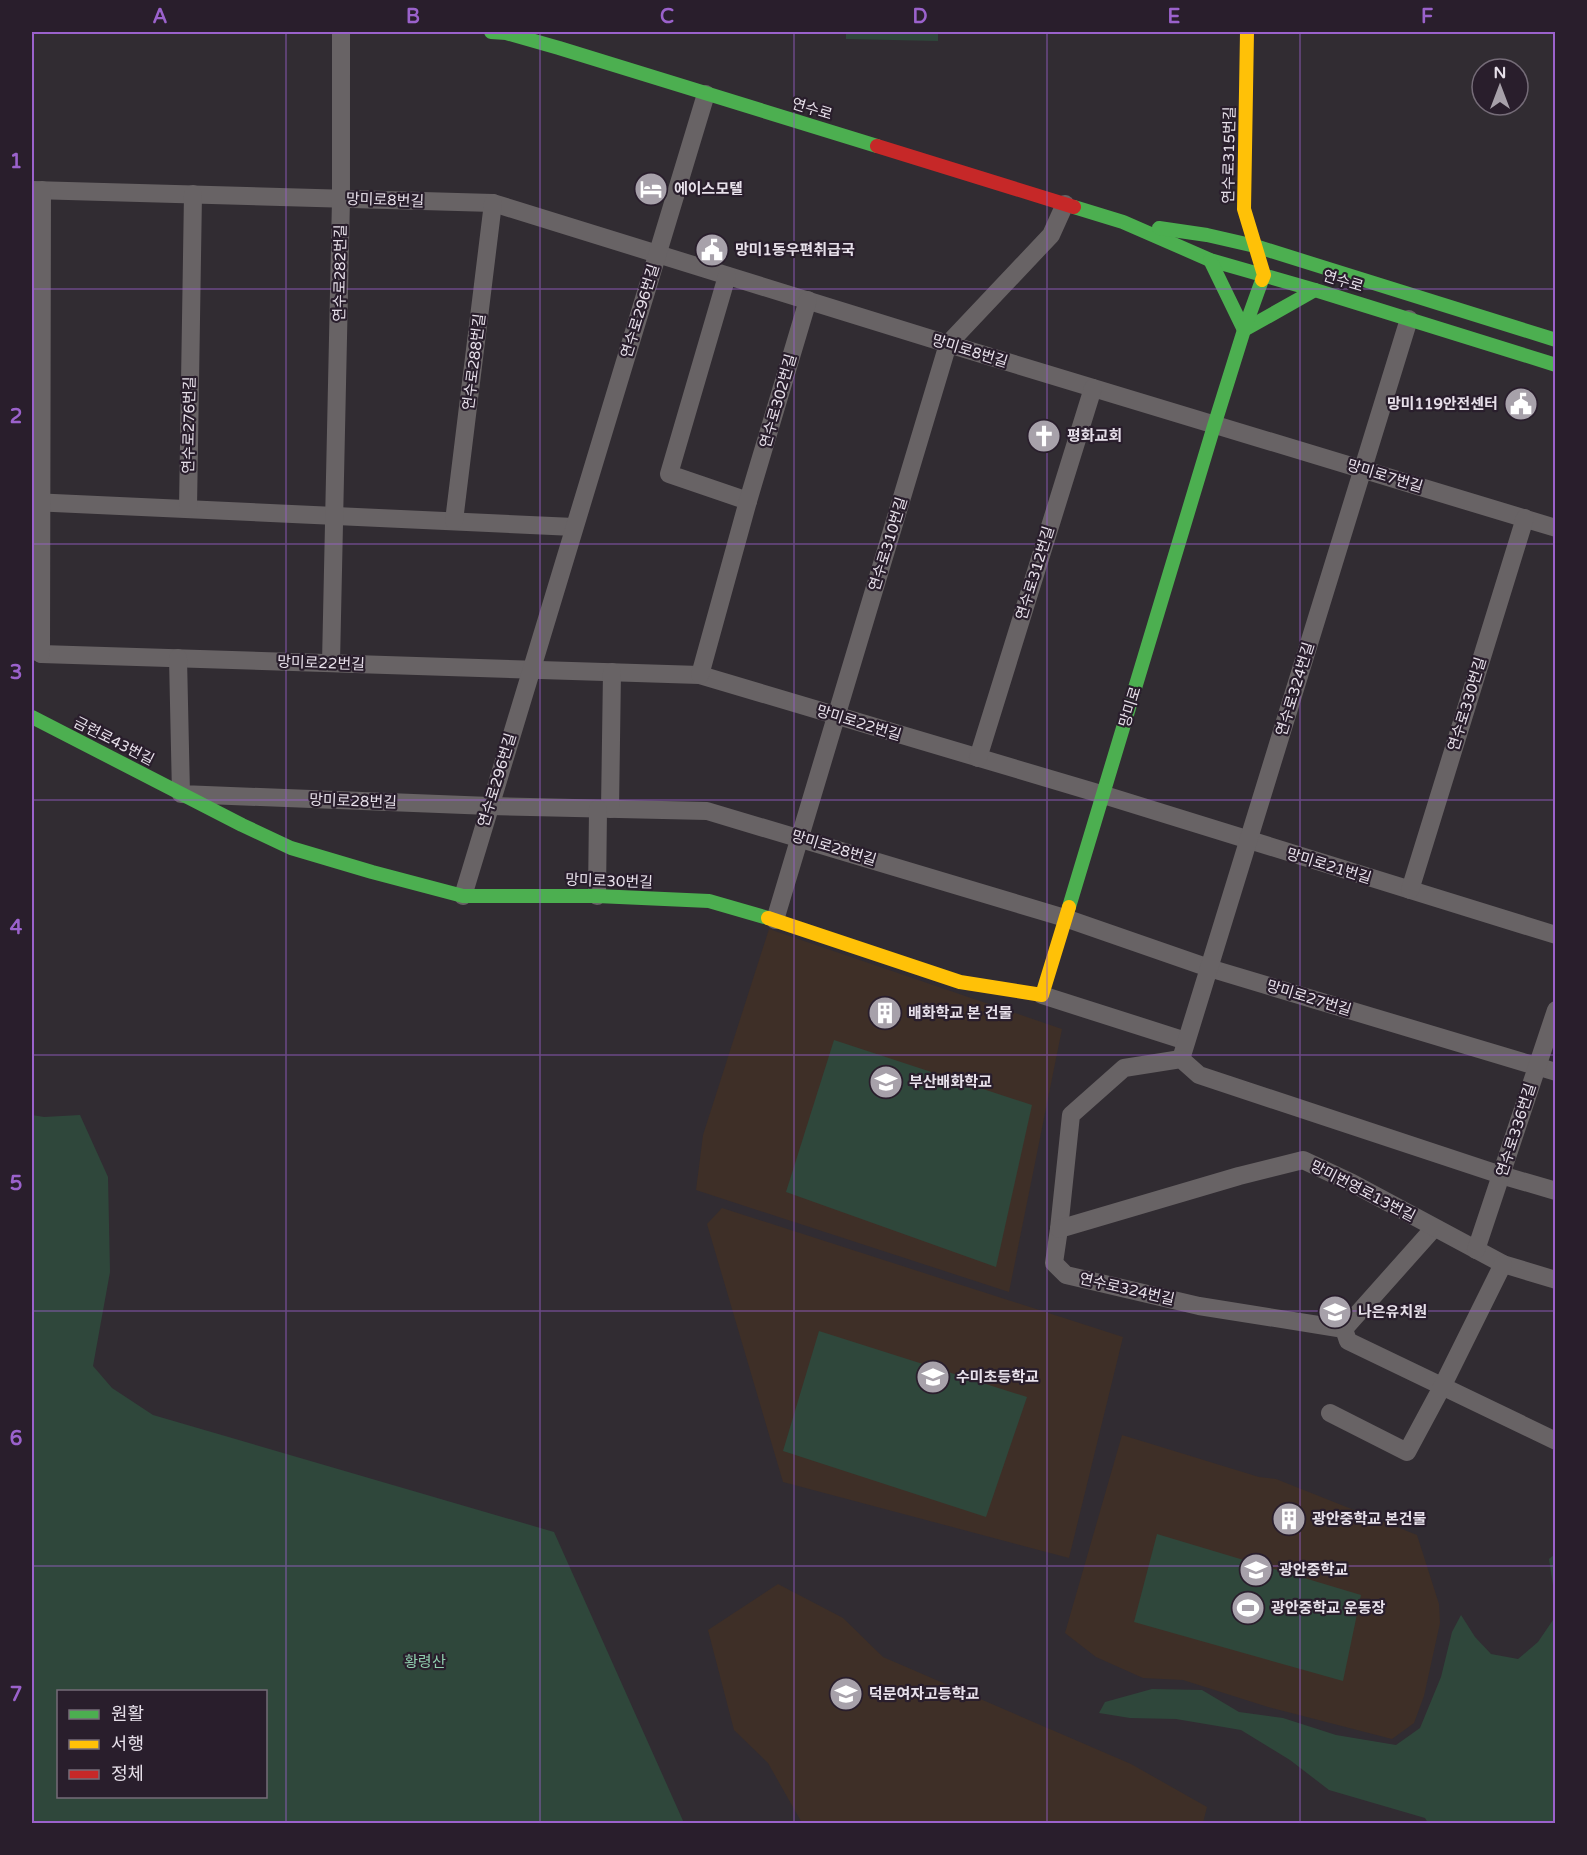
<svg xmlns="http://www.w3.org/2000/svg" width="1587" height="1855" font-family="'Varela Round','Noto Sans KR',sans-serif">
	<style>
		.education { fill: #3e2f27 }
		.green { fill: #2f473b; fill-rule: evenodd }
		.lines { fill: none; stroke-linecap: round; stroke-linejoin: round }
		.street { stroke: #686365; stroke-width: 18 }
		.fast { stroke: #4caf50; stroke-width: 14 }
		.slow { stroke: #ffc107; stroke-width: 14 }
		.jam { stroke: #c62828; stroke-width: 14 }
		.grid { fill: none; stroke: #9b62cc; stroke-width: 1.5; stroke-opacity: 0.55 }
		.labels { text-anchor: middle; stroke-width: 4.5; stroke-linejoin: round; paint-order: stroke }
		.street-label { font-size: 15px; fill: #e7e0ea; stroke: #291e2c }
		.poi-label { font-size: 15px; font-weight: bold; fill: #e7e0ea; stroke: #291e2c; text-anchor: start }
		.park-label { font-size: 15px; fill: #90cfae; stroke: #291e2c }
		.neatline { fill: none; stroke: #9b62cc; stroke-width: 2 }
		.grid-label { font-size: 20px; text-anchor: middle; font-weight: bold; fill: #9b62cc }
	</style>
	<rect width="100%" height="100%" fill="#312c32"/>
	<g class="education">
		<path d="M 769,929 L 1062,1029 L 1009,1292 L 696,1190 L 703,1135 Z"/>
		<path d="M 722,1208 L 1123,1337 L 1069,1558 L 783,1482 L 707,1224 Z"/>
		<path d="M 1122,1435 L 1259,1477 L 1276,1479 L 1417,1535 L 1439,1604 L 1440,1623 L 1424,1696 L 1414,1723 L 1392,1739 L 1268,1707 L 1183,1680 L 1143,1678 L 1096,1657 L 1065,1633 Z"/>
		<path d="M 778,1584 L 843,1618 L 883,1657 L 1131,1764 L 1207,1807 L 1203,1823 L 802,1823 L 768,1763 L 734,1730 L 708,1630 Z"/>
	</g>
	<g class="green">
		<path d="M 846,32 L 938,32 L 938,41 L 846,39 Z"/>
		<path d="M 834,1040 L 1032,1105 L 996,1267 L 786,1192 Z"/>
		<path d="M 32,1115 L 44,1117 L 80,1115 L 108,1177 L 110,1272 L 93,1366 L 112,1388 L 153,1415 L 554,1532 L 684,1823 L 32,1823 ZM 58,1692 L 266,1692 L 266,1796 L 58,1796 Z"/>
		<path d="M 819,1331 L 1027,1397 L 986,1517 L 783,1451 Z"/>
		<path d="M 1157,1534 L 1361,1595 L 1343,1681 L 1134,1622 Z"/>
		<path d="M 1555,1554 L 1555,1599 L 1549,1559 Z"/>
		<path d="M 1461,1615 L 1475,1637 L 1491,1654 L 1518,1659 L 1538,1642 L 1555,1617 L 1555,1823 L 1428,1823 L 1425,1818 L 1329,1790 L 1290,1760 L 1241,1730 L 1176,1719 L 1130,1718 L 1099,1713 L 1105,1702 L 1152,1689 L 1202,1690 L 1239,1712 L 1283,1718 L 1336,1735 L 1396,1745 L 1420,1728 L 1441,1677 L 1452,1632 Z"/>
	</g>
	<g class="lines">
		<g class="street">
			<path d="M 32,190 L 493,203 L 948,344 L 1556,528"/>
			<path d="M 727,276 L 669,474 L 748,501"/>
			<path d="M 32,502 L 574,527"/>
			<path d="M 188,508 L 193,194"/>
			<path d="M 454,521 L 493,203"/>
			<path d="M 32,649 L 41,654 L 700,675 L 1104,795 L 1556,935"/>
			<path d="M 41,654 L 42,190"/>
			<path d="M 178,658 L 181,794 L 490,806 L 707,811 L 1065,918 L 1209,968 L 1556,1072"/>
			<path d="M 331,663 L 341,199 L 341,32"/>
			<path d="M 700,675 L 748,501 L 808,300"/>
			<path d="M 978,758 L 1093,388"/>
			<path d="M 610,809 L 612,672"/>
			<path d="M 1410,890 L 1525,518"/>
			<path d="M 463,896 L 706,94"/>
			<path d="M 597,896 L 598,809"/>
			<path d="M 775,920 L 948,344 L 1051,235 L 1065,204"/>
			<path d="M 1042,995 L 1186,1041"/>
			<path d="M 1181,1059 L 1409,319"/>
			<path d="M 1434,1228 L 1344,1329 L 1199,1306 L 1066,1275 L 1054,1263 L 1059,1229 L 1071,1115 L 1124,1068 L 1181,1059 L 1199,1075 L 1501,1175 L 1556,1191"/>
			<path d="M 1059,1229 L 1239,1176 L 1303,1160 L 1352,1183 L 1503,1264 L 1556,1280"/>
			<path d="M 1476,1250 L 1556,1010"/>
			<path d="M 1344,1329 L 1348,1341 L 1556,1441"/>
			<path d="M 1330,1413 L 1407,1452 L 1443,1385 L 1503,1264"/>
		</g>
		<g class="fast">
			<path d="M 491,32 L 506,33 L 559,48 L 877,146"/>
			<path d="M 1074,207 L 1123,222 L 1210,260 L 1315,290 L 1556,365"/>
			<path d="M 1159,228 L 1207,235 L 1255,246 L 1556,340"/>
			<path d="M 1210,260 L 1244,330 L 1315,290"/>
			<path d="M 32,717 L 242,825 L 291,848 L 372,872 L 463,896 L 597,896 L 709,901 L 768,918"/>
			<path d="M 1069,907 L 1214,426 L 1244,330 L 1262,280"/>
		</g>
		<g class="slow">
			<path d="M 1247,32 L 1244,209 L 1264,275 L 1262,280"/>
			<path d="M 768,918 L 960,982 L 1042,995 L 1069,907"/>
		</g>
		<path class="jam" d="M 877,146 L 1074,207"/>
	</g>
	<path class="grid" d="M 286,32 L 286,1824M 540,32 L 540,1824M 794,32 L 794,1824M 1047,32 L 1047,1824M 1300,32 L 1300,1824M 32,289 L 1556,289M 32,544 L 1556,544M 32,800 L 1556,800M 32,1055 L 1556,1055M 32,1311 L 1556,1311M 32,1566 L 1556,1566"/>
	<defs>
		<symbol id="hotel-disc" viewBox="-11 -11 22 22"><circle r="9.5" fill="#a7a1aa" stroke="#291e2c"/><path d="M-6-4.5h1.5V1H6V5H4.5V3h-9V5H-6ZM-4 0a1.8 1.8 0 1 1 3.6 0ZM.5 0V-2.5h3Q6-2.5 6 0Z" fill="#fff"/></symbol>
		<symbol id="civic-disc" viewBox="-11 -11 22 22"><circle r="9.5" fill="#a7a1aa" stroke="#291e2c"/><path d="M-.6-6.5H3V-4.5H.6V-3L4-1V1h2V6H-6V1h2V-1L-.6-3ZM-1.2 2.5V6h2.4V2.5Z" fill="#fff"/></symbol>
		<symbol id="church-disc" viewBox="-11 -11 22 22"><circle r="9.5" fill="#a7a1aa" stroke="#291e2c"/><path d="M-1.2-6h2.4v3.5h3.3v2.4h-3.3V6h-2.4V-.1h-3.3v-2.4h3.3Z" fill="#fff"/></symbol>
		<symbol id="building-disc" viewBox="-11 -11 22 22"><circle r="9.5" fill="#a7a1aa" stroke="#291e2c"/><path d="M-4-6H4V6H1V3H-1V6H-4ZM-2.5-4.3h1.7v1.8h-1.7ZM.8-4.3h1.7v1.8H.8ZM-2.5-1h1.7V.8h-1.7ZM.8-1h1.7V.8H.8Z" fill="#fff"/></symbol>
		<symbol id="school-disc" viewBox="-11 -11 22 22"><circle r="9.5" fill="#a7a1aa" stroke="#291e2c"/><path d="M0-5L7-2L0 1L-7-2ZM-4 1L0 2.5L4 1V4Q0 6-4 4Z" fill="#fff"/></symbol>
		<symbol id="stadium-disc" viewBox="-11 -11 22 22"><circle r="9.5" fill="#a7a1aa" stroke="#291e2c"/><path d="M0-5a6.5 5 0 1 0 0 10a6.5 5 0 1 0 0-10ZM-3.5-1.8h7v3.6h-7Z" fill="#fff"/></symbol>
	</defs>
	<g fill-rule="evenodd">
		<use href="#hotel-disc" x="632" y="170" width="38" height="38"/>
		<use href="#civic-disc" x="693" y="231" width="38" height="38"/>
		<use href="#civic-disc" x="1502" y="385" width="38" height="38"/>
		<use href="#church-disc" x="1025" y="417" width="38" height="38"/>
		<use href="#building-disc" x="866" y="994" width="38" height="38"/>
		<use href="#school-disc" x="867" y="1063" width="38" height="38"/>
		<use href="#school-disc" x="1316" y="1293" width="38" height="38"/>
		<use href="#school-disc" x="914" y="1358" width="38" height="38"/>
		<use href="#building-disc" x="1270" y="1500" width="38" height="38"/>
		<use href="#school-disc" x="1237" y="1551" width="38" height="38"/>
		<use href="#stadium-disc" x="1229" y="1589" width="38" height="38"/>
		<use href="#school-disc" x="827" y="1675" width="38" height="38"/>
	</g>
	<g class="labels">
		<g class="street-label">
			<text transform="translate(812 109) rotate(17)" y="5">연수로</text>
			<text transform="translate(1229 155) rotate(-89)" y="5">연수로315번길</text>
			<text transform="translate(385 200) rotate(2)" y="5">망미로8번길</text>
			<text transform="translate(340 273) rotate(-89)" y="5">연수로282번길</text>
			<text transform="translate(1343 281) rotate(17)" y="5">연수로</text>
			<text transform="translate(640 311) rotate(-73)" y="5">연수로296번길</text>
			<text transform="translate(970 351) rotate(17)" y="5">망미로8번길</text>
			<text transform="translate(474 362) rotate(-83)" y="5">연수로288번길</text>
			<text transform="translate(778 401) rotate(-74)" y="5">연수로302번길</text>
			<text transform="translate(189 425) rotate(-89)" y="5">연수로276번길</text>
			<text transform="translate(1385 476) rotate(17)" y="5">망미로7번길</text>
			<text transform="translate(888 544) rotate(-73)" y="5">연수로310번길</text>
			<text transform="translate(1035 573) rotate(-73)" y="5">연수로312번길</text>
			<text transform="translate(321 663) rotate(2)" y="5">망미로22번길</text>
			<text transform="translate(1295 689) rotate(-73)" y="5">연수로324번길</text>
			<text transform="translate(1467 704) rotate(-73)" y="5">연수로330번길</text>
			<text transform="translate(1130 707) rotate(-73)" y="5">망미로</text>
			<text transform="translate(859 723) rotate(17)" y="5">망미로22번길</text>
			<text transform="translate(114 741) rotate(27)" y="5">금련로43번길</text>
			<text transform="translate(497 780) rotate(-73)" y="5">연수로296번길</text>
			<text transform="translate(353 801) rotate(2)" y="5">망미로28번길</text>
			<text transform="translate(834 848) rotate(17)" y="5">망미로28번길</text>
			<text transform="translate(1329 866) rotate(17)" y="5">망미로21번길</text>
			<text transform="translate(609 881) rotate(2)" y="5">망미로30번길</text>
			<text transform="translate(1309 998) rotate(17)" y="5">망미로27번길</text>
			<text transform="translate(1516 1130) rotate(-72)" y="5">연수로336번길</text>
			<text transform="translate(1363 1191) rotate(27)" y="5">망미번영로13번길</text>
			<text transform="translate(1127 1289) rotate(13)" y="5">연수로324번길</text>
		</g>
		<g class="poi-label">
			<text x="674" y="194">에이스모텔</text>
			<text x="735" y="255">망미1동우편취급국</text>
			<text x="1498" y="409" text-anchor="end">망미119안전센터</text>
			<text x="1067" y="441">평화교회</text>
			<text x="908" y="1018">배화학교 본 건물</text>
			<text x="909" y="1087">부산배화학교</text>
			<text x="1358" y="1317">나은유치원</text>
			<text x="956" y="1382">수미초등학교</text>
			<text x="1312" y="1524">광안중학교 본건물</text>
			<text x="1279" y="1575">광안중학교</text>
			<text x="1271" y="1613">광안중학교 운동장</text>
			<text x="869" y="1699">덕문여자고등학교</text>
		</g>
		<g class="park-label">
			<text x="425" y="1667">황령산</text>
		</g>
	</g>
	<rect width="1587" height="1855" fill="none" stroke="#291e2c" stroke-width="66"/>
	<rect x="57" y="1690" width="210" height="108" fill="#291e2c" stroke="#756c78" stroke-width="1.5"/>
	<rect x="69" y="1710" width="30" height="9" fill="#4caf50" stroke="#756c78" stroke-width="1.5"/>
	<text x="111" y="1720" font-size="18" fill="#e7e0ea">원활</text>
	<rect x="69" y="1740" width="30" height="9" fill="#ffc107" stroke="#756c78" stroke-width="1.5"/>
	<text x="111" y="1750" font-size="18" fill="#e7e0ea">서행</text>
	<rect x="69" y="1770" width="30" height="9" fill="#c62828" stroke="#756c78" stroke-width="1.5"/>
	<text x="111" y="1780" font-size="18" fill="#e7e0ea">정체</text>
	<g transform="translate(1500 87)"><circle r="28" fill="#291e2c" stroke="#756c78" stroke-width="1.5"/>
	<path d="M0-4.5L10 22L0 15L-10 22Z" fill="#a7a1aa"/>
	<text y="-9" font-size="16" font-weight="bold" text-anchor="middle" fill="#e7e0ea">N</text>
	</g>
	<rect x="33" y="33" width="1521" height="1789" class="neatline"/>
	<g class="grid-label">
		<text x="160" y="23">A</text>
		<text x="413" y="23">B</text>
		<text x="667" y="23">C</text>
		<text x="920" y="23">D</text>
		<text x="1174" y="23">E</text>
		<text x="1427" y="23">F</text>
		<text x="16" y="168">1</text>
		<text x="16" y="423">2</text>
		<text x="16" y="679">3</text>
		<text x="16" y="934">4</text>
		<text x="16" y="1190">5</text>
		<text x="16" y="1445">6</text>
		<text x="16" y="1701">7</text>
	</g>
</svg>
